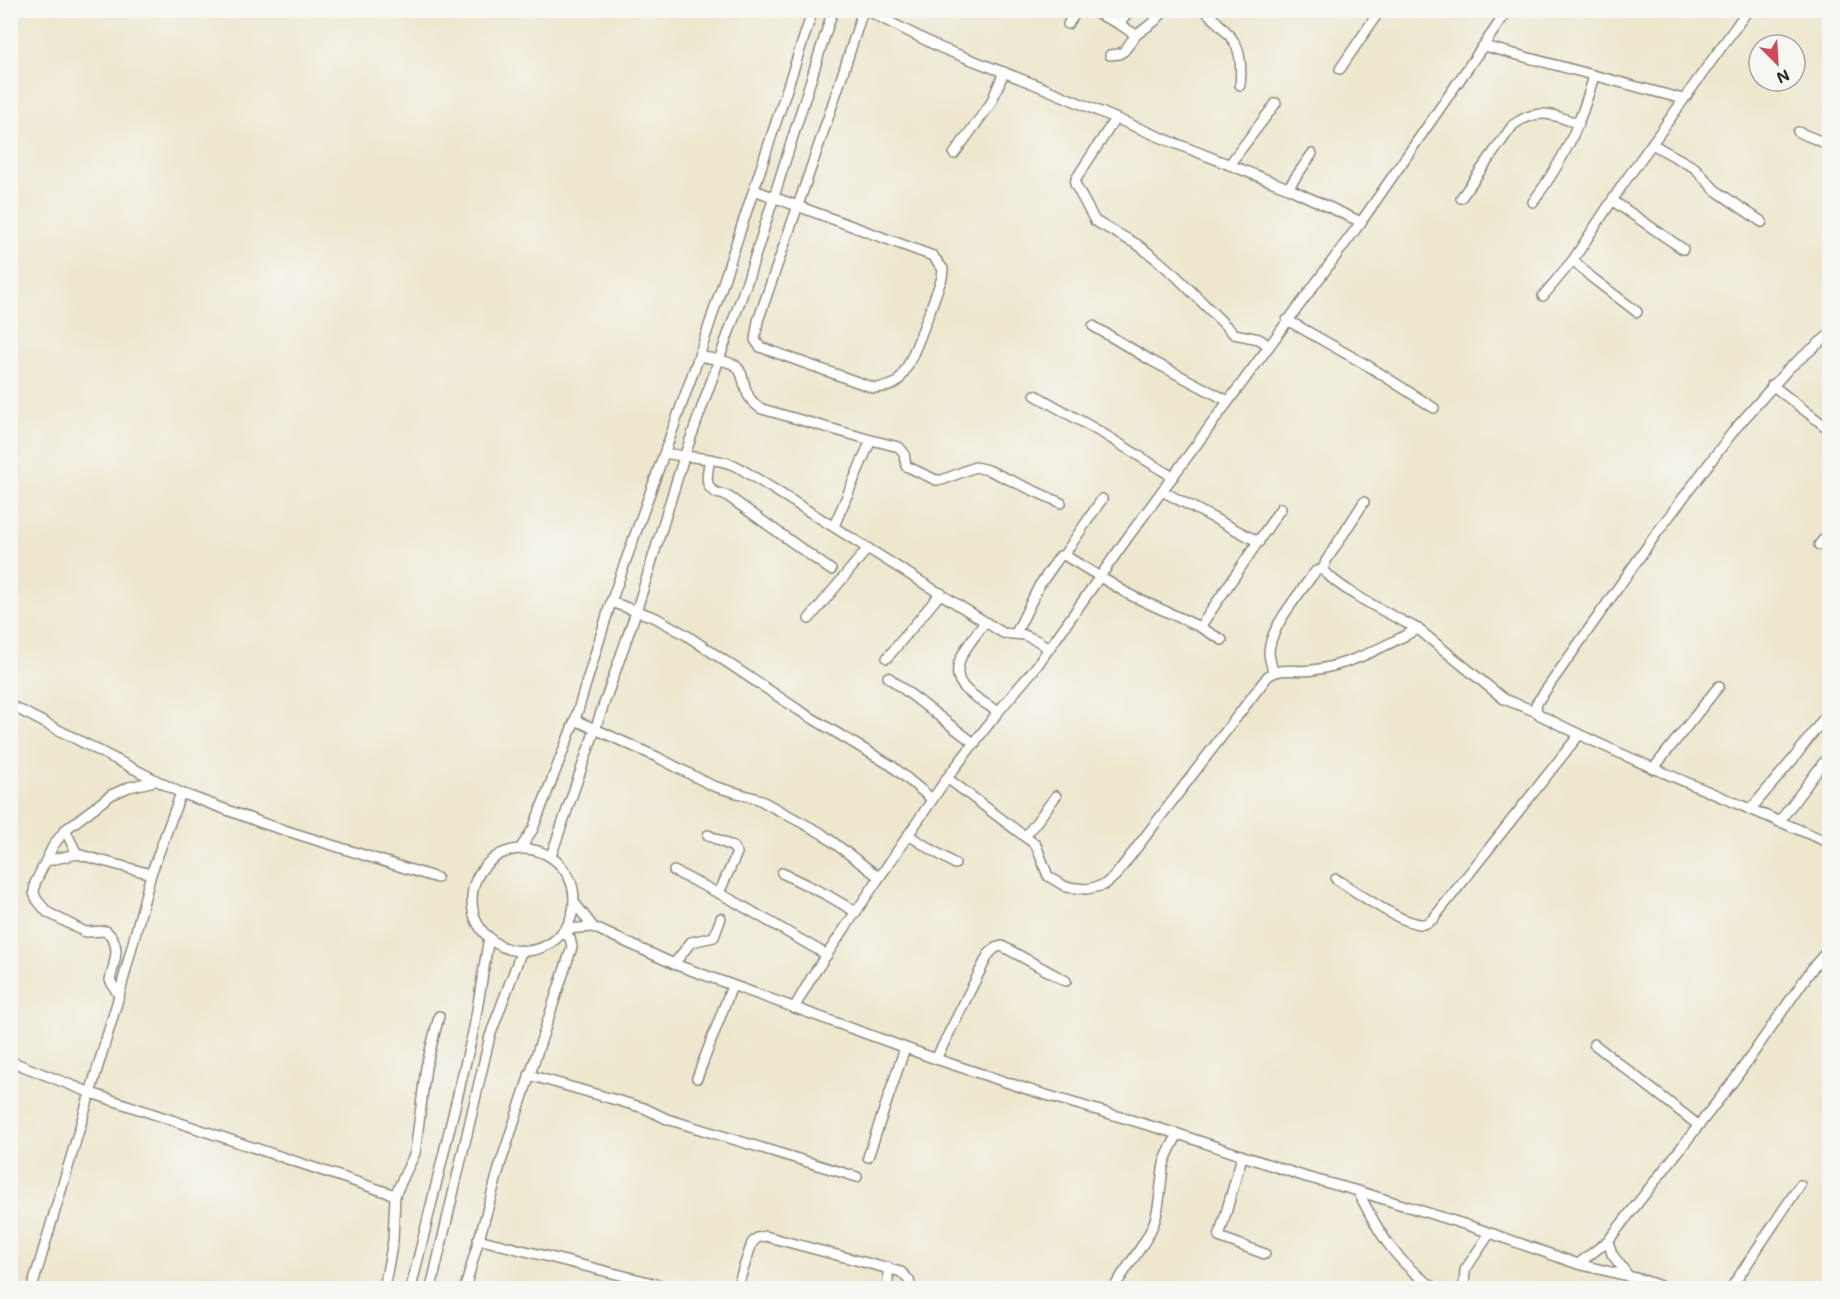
<svg xmlns="http://www.w3.org/2000/svg" width="1840" height="1299" font-family="Mali,sans-serif">
	<style>
		.lines { fill: none; stroke-linecap: round; stroke-linejoin: round }
		.minor-casing { stroke: #8c897c; stroke-width: 12 }
		.minor { stroke: #fff; stroke-width: 9 }
	</style>
	<rect width="100%" height="100%" fill="#f6f6f2"/>
	<filter id="ink" filterUnits="userSpaceOnUse"><feTurbulence type="fractalNoise" baseFrequency=".0167" numOctaves="2"/><feDisplacementMap in="SourceGraphic" scale="12" xChannelSelector="R" yChannelSelector="G"/><feConvolveMatrix kernelMatrix="1 2 1 2 8 2 1 2 1" color-interpolation-filters="sRGB"/></filter>
	<filter id="wash" filterUnits="userSpaceOnUse"><feTurbulence type="fractalNoise" baseFrequency=".008" numOctaves="4" result="noise"/><feDisplacementMap in="SourceGraphic" scale="24" xChannelSelector="R" yChannelSelector="G"/><feGaussianBlur stdDeviation="1.35" result="paint"/><feColorMatrix in="noise" values="0 0 0 0 0 0 0 0 0 0 0 0 0 0 0 0 0 1.4 0 .05"/><feComposite in="paint" operator="in"/></filter>
	<g filter="url(#wash)">
		<rect width="100%" height="100%" fill="#eee7ce"/>
	</g>
	<g filter="url(#ink)">
		<g class="lines">
			<defs>
				<g id="minor">
					<path d="M 866,10 L 941,48 L 1034,84 L 1167,140 L 1288,188 L 1361,222"/>
					<path d="M 1090,10 L 1119,24 L 1136,35"/>
					<path d="M 1205,10 C 1233,39 1244,43 1240,85"/>
					<path d="M 1068,24 L 1078,10"/>
					<path d="M 1119,24 L 1130,10"/>
					<path d="M 1484,46 L 1683,99"/>
					<path d="M 1110,55 L 1119,54 L 1124,51 L 1136,35 L 1155,21 L 1165,10"/>
					<path d="M 1340,69 L 1380,10"/>
					<path d="M 1115,119 L 1076,179 L 1075,184 L 1095,221 L 1138,245 L 1155,258 L 1176,276 L 1234,334 L 1259,339 L 1269,346"/>
					<path d="M 1798,132 L 1830,145"/>
					<path d="M 1652,144 L 1695,168 L 1715,190 L 1762,222"/>
					<path d="M 954,154 L 991,103 L 1004,72"/>
					<path d="M 1229,165 L 1276,103"/>
					<path d="M 1288,188 L 1312,154"/>
					<path d="M 754,190 L 933,256 L 943,269 L 942,278 C 933,300 912,367 897,382 C 891,387 882,387 874,388 L 760,347 L 755,340 L 758,321 C 793,218 831,115 863,10"/>
					<path d="M 1461,198 L 1513,125 C 1538,107 1553,114 1579,124"/>
					<path d="M 1613,201 L 1683,249"/>
					<path d="M 1533,202 C 1565,158 1579,128 1594,76"/>
					<path d="M 1573,260 L 1591,277 L 1637,312"/>
					<path d="M 1543,296 L 1573,260 L 1623,184 L 1748,10"/>
					<path d="M 1287,320 L 1370,367 L 1434,408"/>
					<path d="M 1093,326 L 1152,361 L 1228,401"/>
					<path d="M 1830,334 L 1789,368 L 1735,429 L 1656,534 L 1536,704 L 1537,712 L 1540,715 C 1634,763 1733,801 1830,843"/>
					<path d="M 699,356 C 710,359 726,359 736,366 C 748,376 739,396 762,409 L 871,440 L 834,526"/>
					<path d="M 1772,385 L 1830,430"/>
					<path d="M 1035,395 L 1102,433 L 1173,477"/>
					<path d="M 871,440 L 899,447 L 904,453 L 906,466 L 936,480 L 942,480 L 975,467 L 988,470 L 1061,503"/>
					<path d="M 665,453 C 689,458 716,457 738,467 L 1003,633 L 1024,635 L 1038,641 L 1049,649"/>
					<path d="M 710,459 C 708,470 703,486 715,492 C 720,495 725,494 729,497 L 831,570"/>
					<path d="M 1162,491 L 1259,542"/>
					<path d="M 1364,502 L 1326,561 L 1323,569 C 1337,589 1395,617 1418,629"/>
					<path d="M 1819,545 L 1830,531"/>
					<path d="M 1064,555 L 1102,499"/>
					<path d="M 611,602 L 656,618 L 686,635 L 800,711 L 892,766 L 932,799"/>
					<path d="M 809,619 L 868,548"/>
					<path d="M 985,622 C 974,639 946,665 963,686 C 971,696 987,704 998,712"/>
					<path d="M 1200,627 L 1281,508"/>
					<path d="M 1016,633 L 1039,586 L 1060,556 L 1064,555 L 1130,595 L 1200,627 L 1222,640"/>
					<path d="M 887,658 L 941,593"/>
					<path d="M 1273,673 C 1272,667 1270,660 1269,654 C 1268,630 1298,596 1311,577 L 1316,571 L 1323,569"/>
					<path d="M 888,677 L 975,744"/>
					<path d="M 10,705 L 181,793 L 265,824 L 437,878"/>
					<path d="M 575,720 L 657,757 L 713,786 L 758,799 L 821,833 L 879,877"/>
					<path d="M 1653,769 L 1719,686"/>
					<path d="M 947,778 L 1036,845 L 1048,876 L 1066,887 L 1087,889 L 1104,885 L 1115,876 L 1268,676 C 1281,666 1298,673 1313,670 C 1351,665 1384,646 1418,629 L 1504,699 L 1537,712"/>
					<path d="M 1750,810 L 1794,758 L 1830,710"/>
					<path d="M 1779,822 L 1830,754"/>
					<path d="M 65,830 L 77,854"/>
					<path d="M 708,835 L 733,847 L 737,853 L 719,893"/>
					<path d="M 908,835 L 955,864"/>
					<path d="M 1025,837 L 1056,796"/>
					<path d="M 520,849 L 533,829 L 575,720 L 611,602 L 699,356 L 813,10"/>
					<circle cx="523" cy="900" r="51"/>
					<path d="M 551,856 L 636,612 L 684,457 L 748,279 L 833,10"/>
					<path d="M 46,861 L 77,854 L 151,874"/>
					<path d="M 674,871 L 732,900 L 827,955"/>
					<path d="M 782,873 L 827,895 L 856,912"/>
					<path d="M 1336,879 C 1356,891 1399,923 1421,924 C 1426,925 1430,921 1433,919 L 1579,735"/>
					<path d="M 574,902 L 593,927 L 674,964 L 936,1059 L 1036,1092 L 1178,1134 L 1306,1177 L 1358,1191 L 1476,1228 L 1578,1264 L 1640,1279 L 1666,1288"/>
					<path d="M 565,929 L 593,927"/>
					<path d="M 674,964 L 691,942 L 714,937 L 721,918"/>
					<path d="M 119,996 L 110,980 C 114,962 123,945 106,931 L 85,932 L 47,912 L 37,900 L 34,893 L 35,883 L 53,846 L 65,830 L 111,795 L 129,787 L 155,781"/>
					<path d="M 794,1008 L 813,975 L 947,778 L 998,712 L 1036,667 L 1128,537 L 1361,222 L 1508,10"/>
					<path d="M 1594,1044 L 1698,1125"/>
					<path d="M 936,1059 L 988,955 L 995,948 L 1002,946 L 1066,981"/>
					<path d="M 10,1061 L 91,1093 L 395,1195 L 393,1241 L 384,1288"/>
					<path d="M 529,1075 L 644,1108 L 667,1119 L 857,1177"/>
					<path d="M 697,1078 L 732,986"/>
					<path d="M 868,1157 L 905,1048"/>
					<path d="M 1242,1157 L 1219,1237 L 1265,1254"/>
					<path d="M 1358,1191 C 1378,1232 1396,1263 1435,1288"/>
					<path d="M 395,1195 L 415,1153 L 426,1067 L 439,1016"/>
					<path d="M 478,1239 L 672,1288"/>
					<path d="M 1608,1241 L 1612,1254 L 1629,1277"/>
					<path d="M 1578,1264 L 1608,1241 L 1735,1079 L 1814,966 L 1830,948"/>
					<path d="M 888,1267 L 888,1288"/>
					<path d="M 32,1288 L 119,996 L 151,874 L 181,793"/>
					<path d="M 411,1288 L 474,1028 L 489,937"/>
					<path d="M 431,1288 L 490,1036 L 522,950"/>
					<path d="M 465,1288 L 501,1162 L 572,947 L 570,938 L 562,932"/>
					<path d="M 737,1288 L 752,1243 L 757,1238 L 765,1236 L 901,1272 L 909,1280 L 911,1288"/>
					<path d="M 1114,1288 C 1127,1265 1146,1245 1155,1220 C 1161,1201 1160,1182 1164,1164 C 1167,1153 1173,1144 1178,1134"/>
					<path d="M 1464,1288 L 1465,1270 L 1490,1233"/>
					<path d="M 1731,1288 L 1800,1185"/>
				</g>
			</defs>
			<use href="#minor" class="minor-casing"/>
			<use href="#minor" class="minor"/>
		</g>
	</g>
	<rect width="1840" height="1299" fill="none" stroke="#f6f6f2" stroke-width="36"/>
	<g transform="translate(1777 63) rotate(156)"><circle r="28" fill="#f6f6f2" stroke="#a5a5a2" stroke-width="1.5"/>
	<path d="M0-4.5L10 22L0 15L-10 22Z" fill="#d1495b"/>
	<text y="-9" font-size="16" font-weight="bold" text-anchor="middle" fill="#2b2b2b">N</text>
	</g>
</svg>
